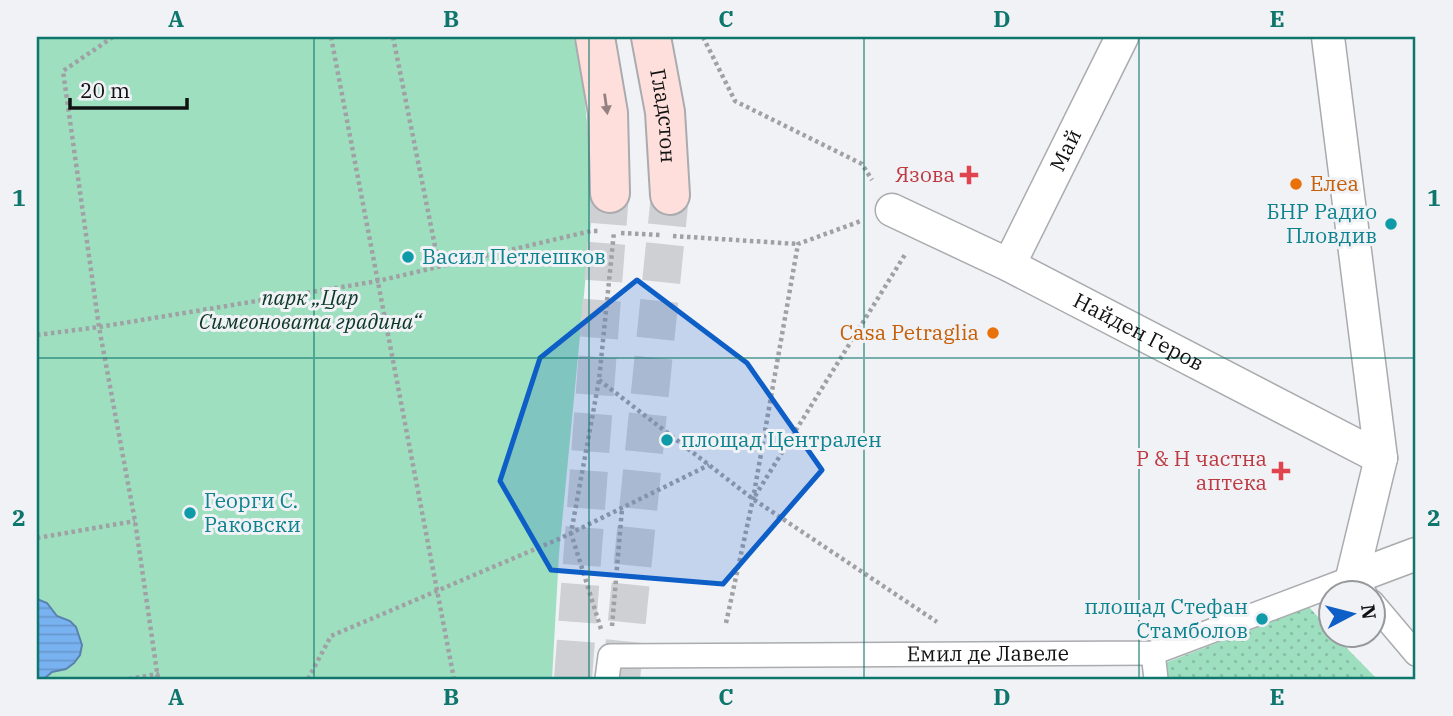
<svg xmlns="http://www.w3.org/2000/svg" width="1453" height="716" font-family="'IBM Plex Serif',serif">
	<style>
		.grass { fill: url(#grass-dots) }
		.park { fill: #9edfc0 }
		.water { fill: url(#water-rules); stroke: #5a82ae; stroke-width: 2 }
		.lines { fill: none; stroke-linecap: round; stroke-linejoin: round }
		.secondary-tunnel { stroke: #cfd0d4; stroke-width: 38; stroke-dasharray: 38 19; stroke-linecap: butt }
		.pedestrian-casing { stroke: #aaabae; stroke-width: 26 }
		.minor-casing { stroke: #aaabae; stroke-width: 35 }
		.secondary-casing { stroke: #aaabae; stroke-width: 42 }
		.path { stroke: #a0a1a4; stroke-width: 4.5; stroke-dasharray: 3.5 3.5; stroke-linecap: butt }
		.pedestrian { stroke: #fff; stroke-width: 23 }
		.minor { stroke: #fff; stroke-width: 32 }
		.secondary { stroke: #fedfdc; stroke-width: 38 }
		.oneway { fill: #938281 }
		.marked { fill: #0e5ec7; fill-opacity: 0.2; stroke: #0e5ec7; stroke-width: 5; stroke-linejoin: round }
		.grid { fill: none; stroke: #0f766e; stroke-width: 2; stroke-opacity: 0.55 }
		.health-dot { fill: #e0444e; stroke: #f1f2f6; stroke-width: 2.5 }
		.food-dot { fill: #e8710a; stroke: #f1f2f6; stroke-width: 2.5 }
		.culture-dot { fill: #0f9aa8; stroke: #f1f2f6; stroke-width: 2.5 }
		.labels { text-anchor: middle; stroke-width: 6; stroke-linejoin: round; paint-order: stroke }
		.street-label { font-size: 21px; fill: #111112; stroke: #f1f2f6 }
		.health-label { font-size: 21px; fill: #be3a42; stroke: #f1f2f6; text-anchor: end }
		.food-label { font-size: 21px; fill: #c56008; stroke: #f1f2f6; text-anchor: start }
		.culture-label { font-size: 21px; fill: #0d838f; stroke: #f1f2f6; text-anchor: start }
		.park-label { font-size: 21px; font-style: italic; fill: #0c3726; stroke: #f1f2f6 }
		.neatline { fill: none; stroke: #0f766e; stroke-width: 2.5 }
		.grid-label { font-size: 23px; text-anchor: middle; font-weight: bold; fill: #0f766e }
	</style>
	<defs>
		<pattern id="grass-dots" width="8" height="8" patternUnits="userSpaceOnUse" patternTransform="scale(1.75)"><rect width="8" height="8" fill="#9edfc0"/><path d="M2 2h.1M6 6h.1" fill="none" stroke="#87bea4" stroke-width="1.8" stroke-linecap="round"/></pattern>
		<pattern id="water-rules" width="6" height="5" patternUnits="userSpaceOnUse" patternTransform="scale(1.75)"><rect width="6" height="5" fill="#79b2f1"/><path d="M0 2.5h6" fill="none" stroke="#6898ce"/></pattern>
	</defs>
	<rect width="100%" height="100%" fill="#f1f2f6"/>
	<path class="grass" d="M 1309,607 L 1330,630 L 1330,636 L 1335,636 L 1377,679 L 1163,679 L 1160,665 Z"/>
	<path class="park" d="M 37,37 L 573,37 L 580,55 L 594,190 L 559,554 L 552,679 L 37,679 Z"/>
	<path class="water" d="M 37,599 L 47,603 L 57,616 L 70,621 L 76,627 L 82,645 L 80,655 L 74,663 L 66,669 L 52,672 L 44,679 L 37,679 Z"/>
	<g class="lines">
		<g class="secondary-tunnel">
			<path d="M 573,679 L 610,193"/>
			<path d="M 621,679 L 670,195"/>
		</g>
		<defs>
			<g id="pedestrian">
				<path d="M 1372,602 L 1416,654"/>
				<path d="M 1153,653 L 1156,679"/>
				<path id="s1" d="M 607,679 L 610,656 L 1153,653 L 1352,578 L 1365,594"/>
			</g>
			<g id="minor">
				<path d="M 1328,37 L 1381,458 L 1352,578"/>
				<path id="s2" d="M 892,210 L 1009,265 L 1381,458"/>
				<path id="s3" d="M 1009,265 L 1122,37"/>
				<path d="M 1352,578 L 1416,554"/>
			</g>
			<g id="secondary">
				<path d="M 595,37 L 608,113 L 610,193"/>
				<path id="s4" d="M 651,37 L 665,112 L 670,195"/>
			</g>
		</defs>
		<use href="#pedestrian" class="pedestrian-casing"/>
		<use href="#minor" class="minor-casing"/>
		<use href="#secondary" class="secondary-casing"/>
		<g class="path">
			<path d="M 113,37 L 63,71 L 99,327 L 135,521 L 158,679"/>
			<path d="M 331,37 L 454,679"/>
			<path d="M 393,37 L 439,266"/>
			<path d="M 703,37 L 735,101 L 862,164 L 872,180"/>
			<path d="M 621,233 L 661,235"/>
			<path d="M 673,236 L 798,244"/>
			<path d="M 37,335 L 99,327 L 378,281 L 591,231 L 598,231"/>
			<path d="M 599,380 L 753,499 L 937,622"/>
			<path d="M 755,496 L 906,253"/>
			<path d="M 37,538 L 135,521"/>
			<path d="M 726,623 L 753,499 L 798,244 L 861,221"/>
			<path d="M 612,626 L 622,509"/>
			<path d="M 601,629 L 571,533 L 599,380 L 614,232"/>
			<path d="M 129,679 L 157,674 L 158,676"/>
			<path d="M 308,679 L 331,636 L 561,538 L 709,465"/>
		</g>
		<use href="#pedestrian" class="pedestrian"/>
		<use href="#minor" class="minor"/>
		<use href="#secondary" class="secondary"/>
	</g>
	<defs><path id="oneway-solid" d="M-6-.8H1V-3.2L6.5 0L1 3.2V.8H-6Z" transform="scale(1.75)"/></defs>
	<use class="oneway" href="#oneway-solid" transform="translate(606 104) rotate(82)"/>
	<path class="marked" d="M 637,280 L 747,363 L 822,470 L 723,584 L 551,570 L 500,481 L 540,358 Z"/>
	<path class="grid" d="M 314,37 L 314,679M 589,37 L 589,679M 864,37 L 864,679M 1139,37 L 1139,679M 37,358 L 1416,358"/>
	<g class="health-dot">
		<path d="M965.5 164.5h7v7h7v7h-7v7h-7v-7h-7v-7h7z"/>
		<path d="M1277.5 460.5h7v7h7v7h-7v7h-7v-7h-7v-7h7z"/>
	</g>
	<g class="food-dot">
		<circle cx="1296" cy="184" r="7"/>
		<circle cx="993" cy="333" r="7"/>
	</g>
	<g class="culture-dot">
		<circle cx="1391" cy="224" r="7"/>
		<circle cx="408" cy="257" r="7"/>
		<circle cx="667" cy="440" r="7"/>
		<circle cx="190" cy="513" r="7"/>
		<circle cx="1262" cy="619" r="7"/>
	</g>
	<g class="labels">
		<g class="street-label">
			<text dy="7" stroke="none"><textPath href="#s4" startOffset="80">Гладстон</textPath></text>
			<text dy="7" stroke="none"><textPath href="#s3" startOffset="128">Май</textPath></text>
			<text dy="7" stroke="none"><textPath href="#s2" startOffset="275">Найден Геров</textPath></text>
			<text dy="7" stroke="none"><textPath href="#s1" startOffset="401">Емил де Лавеле</textPath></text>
		</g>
		<g class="health-label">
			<text x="955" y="182">Язова</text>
			<text x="1267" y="466">Р &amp; Н частна<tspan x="1267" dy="24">аптека</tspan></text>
		</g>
		<g class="food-label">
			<text x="1310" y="191">Елеа</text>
			<text x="979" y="340" text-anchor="end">Casa Petraglia</text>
		</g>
		<g class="culture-label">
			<text x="1377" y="219" text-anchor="end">БНР Радио<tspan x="1377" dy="24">Пловдив</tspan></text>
			<text x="422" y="264">Васил Петлешков</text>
			<text x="681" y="447">площад Централен</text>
			<text x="204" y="508">Георги С.<tspan x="204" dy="24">Раковски</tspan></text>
			<text x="1248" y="614" text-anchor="end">площад Стефан<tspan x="1248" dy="24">Стамболов</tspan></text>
		</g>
		<g class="park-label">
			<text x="310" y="305">парк „Цар<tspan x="310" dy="24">Симеоновата градина“</tspan></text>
		</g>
	</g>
	<rect width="1453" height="716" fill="none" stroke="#f1f2f6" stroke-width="77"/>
	<g transform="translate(1352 614) rotate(83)"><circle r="33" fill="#f1f2f6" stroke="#97989b" stroke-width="2"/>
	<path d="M0-5L12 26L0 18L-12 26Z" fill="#0e5ec7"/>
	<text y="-10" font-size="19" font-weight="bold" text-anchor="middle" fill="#111112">N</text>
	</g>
	<path d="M70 98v10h117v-10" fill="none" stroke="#111112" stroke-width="3.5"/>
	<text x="80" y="98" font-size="21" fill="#111112" stroke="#f1f2f6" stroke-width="5" paint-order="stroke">20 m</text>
	<rect x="38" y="38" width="1376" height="640" class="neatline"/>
	<g class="grid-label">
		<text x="176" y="27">A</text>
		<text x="451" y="27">B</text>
		<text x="726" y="27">C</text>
		<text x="1002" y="27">D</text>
		<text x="1277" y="27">E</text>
		<text x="19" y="206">1</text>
		<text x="1434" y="206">1</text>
		<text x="19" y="526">2</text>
		<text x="1434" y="526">2</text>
		<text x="176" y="705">A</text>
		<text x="451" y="705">B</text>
		<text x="726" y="705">C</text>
		<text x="1002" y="705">D</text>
		<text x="1277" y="705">E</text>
	</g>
</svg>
